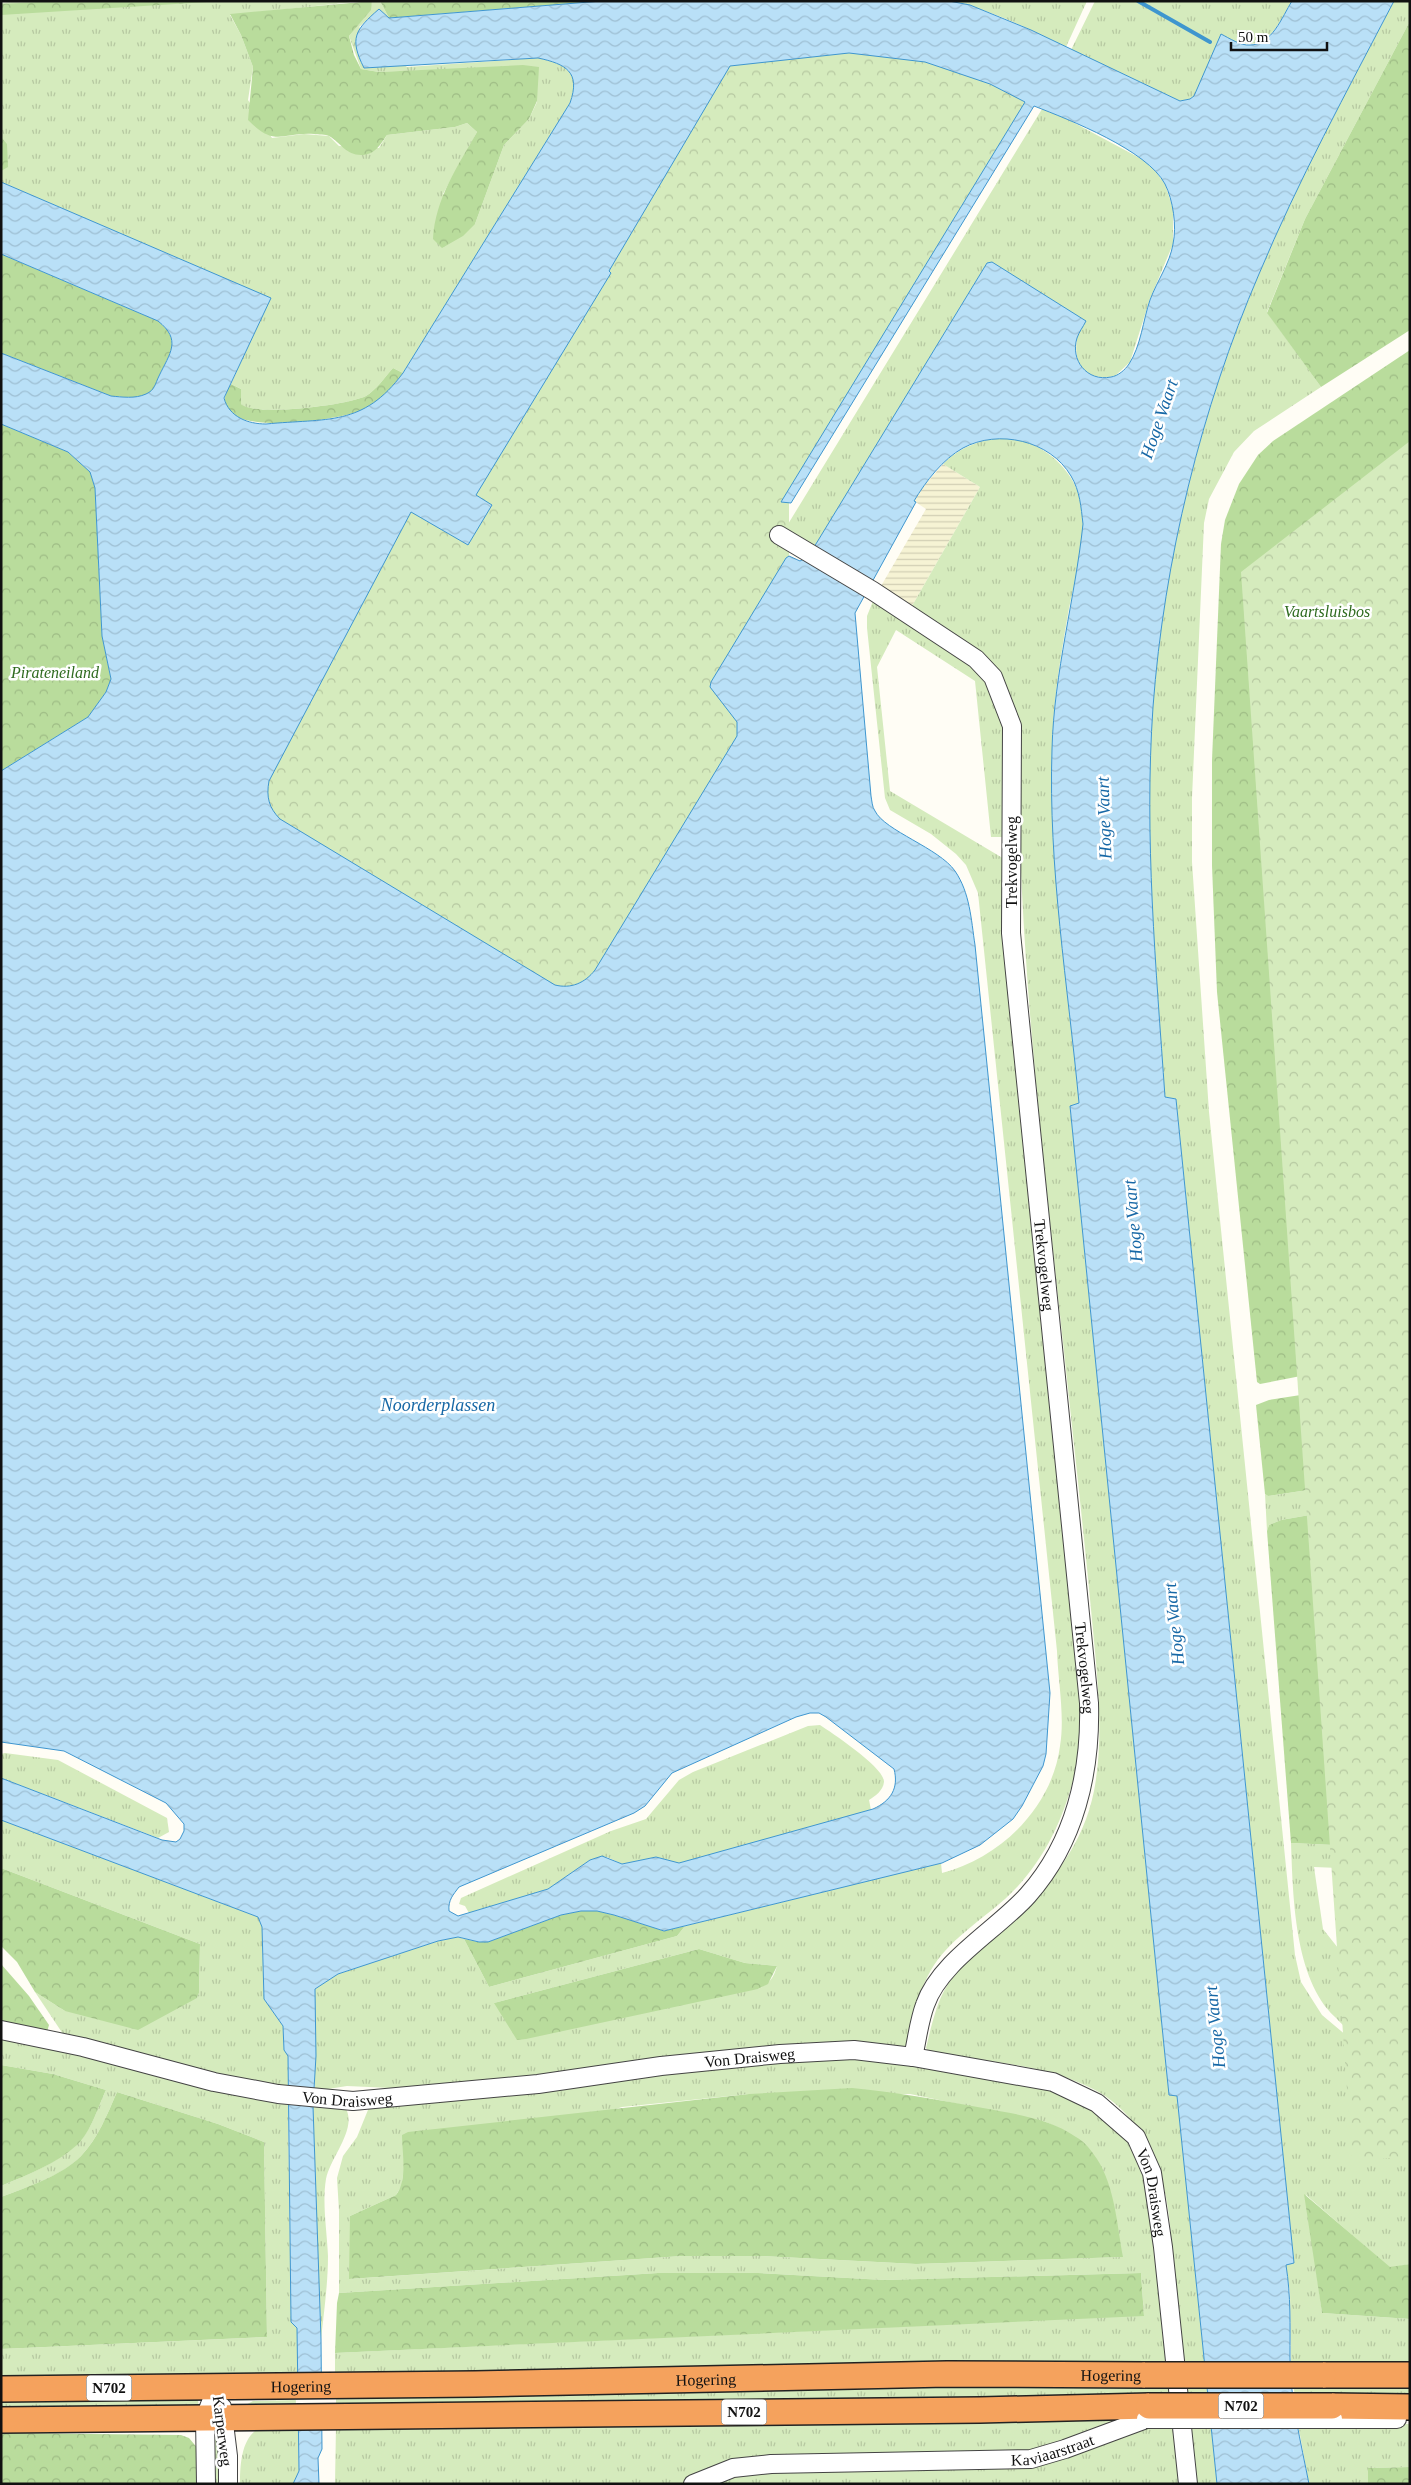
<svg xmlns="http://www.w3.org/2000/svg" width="1411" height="2485" font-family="'Times New Roman',serif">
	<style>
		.farmland { fill: url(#farmland-rules) }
		.grass { fill: url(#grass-tufts); fill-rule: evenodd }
		.forest { fill: url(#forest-crowns) }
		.park { fill: url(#park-crowns) }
		.water { fill: url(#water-waves); stroke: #3f96cf; fill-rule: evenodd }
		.pier { fill: #fffdf5 }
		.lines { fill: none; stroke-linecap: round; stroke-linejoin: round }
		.stream { stroke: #3f96cf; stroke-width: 4 }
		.minor-casing { stroke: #444; stroke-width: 20 }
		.highway-casing { stroke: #222; stroke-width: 28 }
		.minor { stroke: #fff; stroke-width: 18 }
		.highway { stroke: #f5a25d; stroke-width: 25 }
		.minor-bridge-casing { stroke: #444; stroke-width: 20; stroke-linecap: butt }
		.highway-bridge-casing { stroke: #222; stroke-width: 28; stroke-linecap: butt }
		.minor-bridge { stroke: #fff; stroke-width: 18 }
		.highway-bridge { stroke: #f5a25d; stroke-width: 25 }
		.labels { text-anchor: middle; stroke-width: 5; stroke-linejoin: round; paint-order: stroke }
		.shield { fill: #fff; stroke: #585858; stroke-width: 1 }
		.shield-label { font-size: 15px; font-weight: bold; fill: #111 }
		.park-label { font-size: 16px; font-style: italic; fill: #2f6b1f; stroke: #fff }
		.street-label { font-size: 16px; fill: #111; stroke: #fff }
		.water-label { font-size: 18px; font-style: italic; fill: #1768a6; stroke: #fff }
	</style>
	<defs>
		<pattern id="farmland-rules" width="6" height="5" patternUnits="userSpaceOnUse" patternTransform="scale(1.25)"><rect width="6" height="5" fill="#f6f3d4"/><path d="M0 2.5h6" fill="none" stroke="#d2cfb5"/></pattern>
		<pattern id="grass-tufts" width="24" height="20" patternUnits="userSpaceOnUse" patternTransform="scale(1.25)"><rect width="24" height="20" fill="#d5ebbd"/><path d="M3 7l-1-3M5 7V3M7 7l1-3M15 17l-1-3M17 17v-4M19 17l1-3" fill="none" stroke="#b6c8a1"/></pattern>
		<pattern id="forest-crowns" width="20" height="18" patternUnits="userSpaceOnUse" patternTransform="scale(1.25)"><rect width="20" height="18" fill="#b9dc9c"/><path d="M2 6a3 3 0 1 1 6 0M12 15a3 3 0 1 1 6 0" fill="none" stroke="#9ebc85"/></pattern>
		<pattern id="park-crowns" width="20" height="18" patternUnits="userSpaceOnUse" patternTransform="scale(1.25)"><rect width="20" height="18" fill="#d5ebbd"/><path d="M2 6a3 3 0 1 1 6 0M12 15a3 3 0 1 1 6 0" fill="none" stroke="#b6c8a1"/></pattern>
		<pattern id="water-waves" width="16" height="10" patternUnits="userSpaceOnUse" patternTransform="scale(1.25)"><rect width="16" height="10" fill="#b9e0f7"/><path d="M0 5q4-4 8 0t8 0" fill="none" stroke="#9ebfd3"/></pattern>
	</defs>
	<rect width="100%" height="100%" fill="#fffdf5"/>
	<path class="farmland" d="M 943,464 L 980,487 L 912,606 L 881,586 L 926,509 L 914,501 L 923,487 Z"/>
	<g class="grass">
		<path d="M 21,1 L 363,1 L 230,15 L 241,35 L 253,67 L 248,100 L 272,138 L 304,134 L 329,136 L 339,146 L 379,148 L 387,135 L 455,127 L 467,123 L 477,132 L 443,194 L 475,224 L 504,145 L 529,119 L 537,102 L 537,85 L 440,70 L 379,72 L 361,69 L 349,36 L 370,10 L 372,1 L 380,1 L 389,18 L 379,9 L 359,27 L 407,67 L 538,58 C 566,64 581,72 570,103 L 403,373 L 393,368 C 385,377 376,390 366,396 C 348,405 254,417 241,404 L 241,389 L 231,384 L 270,298 L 1,182 L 1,3 Z"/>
		<path d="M 949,1 L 1087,1 L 1066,47 C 1029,29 990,9 949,1 Z"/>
		<path d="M 1095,1 L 1292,1 C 1279,22 1269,51 1240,42 L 1194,96 L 1190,99 L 1180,101 L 1071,50 Z"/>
		<path d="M 1394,1 L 1410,1 L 1410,21 L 1305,219 L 1267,312 L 1321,387 L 1254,431 L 1234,452 L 1209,499 L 1204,523 L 1192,798 L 1192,862 L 1209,1112 L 1295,1955 L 1301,1982 L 1322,2015 L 1410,2089 L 1410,2264 L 1390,2268 L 1306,2195 L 1322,2313 L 1410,2319 L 1410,2366 L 1291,2365 L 1290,2292 L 1286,2265 L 1294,2263 L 1176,1099 L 1165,1097 C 1156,967 1144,838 1153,707 C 1164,560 1201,410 1259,274 C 1298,181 1347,91 1394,1 Z"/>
		<path d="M 1042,109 L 1067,119 L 1149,163 L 1165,184 L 1173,209 L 1173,244 L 1150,299 L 1130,362 L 1115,376 C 1085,382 1073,365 1077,338 L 987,263 L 812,551 L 785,529 Z"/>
		<path d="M 1002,437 C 1038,439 1070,464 1080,498 C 1090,531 1074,581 1068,614 C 1060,659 1053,704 1052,749 C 1049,868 1068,986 1079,1104 L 1070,1106 L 1166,2066 L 1169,2095 L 1177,2096 L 1217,2484 L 1191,2484 C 1186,2427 1179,2371 1175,2314 C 1172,2266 1174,2213 1158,2167 C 1147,2136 1124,2105 1095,2090 C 1045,2064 983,2061 929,2052 L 926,2048 C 932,2024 937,1997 953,1977 C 966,1960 983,1947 999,1933 C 1043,1893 1082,1851 1094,1791 C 1104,1738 1098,1684 1093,1630 C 1087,1565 1080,1500 1073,1435 C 1048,1197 1016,957 1018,717 C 1010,697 998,676 985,659 C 969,640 933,620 912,606 L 980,487 L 943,464 C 960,447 978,441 1002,437 Z"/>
		<path d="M 873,601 L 974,664 L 986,679 L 1005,726 L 1006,837 L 991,837 L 975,681 L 896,630 L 877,667 L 890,791 L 1006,860 L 1063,1480 L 1083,1734 C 1073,1796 1053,1855 1005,1899 C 980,1921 948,1941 931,1970 C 918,1992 913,2020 907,2046 L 904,2047 L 435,2090 L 347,2086 L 315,2091 L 315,1989 L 338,1974 L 438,1941 L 458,1937 L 464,1939 L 489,1987 L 677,1936 L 685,1926 L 941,1863 L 942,1873 C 1000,1858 1052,1808 1060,1746 C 1065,1716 1058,1681 1057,1651 L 978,893 L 966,865 L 956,854 L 931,834 L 890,810 L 885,798 L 867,628 L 867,616 ZM 699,1949 L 745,1963 L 777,1966 C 773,1979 770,1983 758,1989 L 494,2003 Z"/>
		<path d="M 1321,1488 L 1363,1869 L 1314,1867 L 1323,1929 L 1410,2039 C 1390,2036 1368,2035 1349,2029 C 1344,2027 1339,2021 1335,2017 C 1294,1979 1293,1895 1291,1843 L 1355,1846 L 1321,1513 L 1281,1520 L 1269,1525 L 1267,1531 L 1265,1494 L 1268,1496 Z"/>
		<path d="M 820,1725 C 832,1733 885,1768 884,1782 C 883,1791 875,1796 869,1800 L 871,1810 L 679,1864 L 656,1857 L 622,1864 L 607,1857 L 590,1860 L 548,1889 L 469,1913 L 465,1906 L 459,1904 L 461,1898 L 611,1831 L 646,1819 L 679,1780 L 693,1772 L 808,1726 Z"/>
		<path d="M 5,1753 L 58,1760 L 167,1818 L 169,1832 L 158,1838 L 1,1778 L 1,1754 Z"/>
		<path d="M 1,1820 L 258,1917 L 262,1927 L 264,1999 L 283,2026 L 284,2050 L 288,2055 L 288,2089 L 270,2089 L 65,2037 L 35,1992 L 65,2011 L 197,1998 L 199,1993 L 200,1944 L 1,1868 Z"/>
		<path d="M 1,2034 L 288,2103 L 291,2322 L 297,2328 L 298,2377 L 1,2379 L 1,2349 L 267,2337 L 264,2142 L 218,2124 L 117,2092 C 107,2115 98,2138 81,2156 C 64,2175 25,2188 1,2197 L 1,2186 C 27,2175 55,2164 76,2145 C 91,2132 98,2107 106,2090 L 53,2074 L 1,2065 Z"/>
		<path d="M 814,2054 L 1013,2075 L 1097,2103 L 1143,2159 L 1173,2367 L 335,2377 L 335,2353 L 1144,2315 L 1141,2273 L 884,2280 L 758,2273 L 658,2273 L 339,2293 L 339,2211 L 337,2178 L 343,2156 L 357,2137 L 370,2105 ZM 749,2094 L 910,2094 L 1046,2122 L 1059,2128 L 1122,2257 L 916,2264 L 762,2256 L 682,2256 L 350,2279 L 350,2216 L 396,2195 L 402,2185 L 403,2175 L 622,2107 Z"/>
		<path d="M 313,2106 L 346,2109 C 357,2129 330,2158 326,2179 C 322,2203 327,2231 328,2256 C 328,2283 324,2312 321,2339 Z"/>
		<path d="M 1410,2381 L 1410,2398 L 1295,2398 L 1293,2382 Z"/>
		<path d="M 1174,2382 L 1176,2400 L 336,2410 L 336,2399 L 440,2395 Z"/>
		<path d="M 194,2396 L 198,2400 L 199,2408 L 1,2413 L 1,2398 Z"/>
		<path d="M 298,2400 L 298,2410 L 244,2406 L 253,2401 Z"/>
		<path d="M 1150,2414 L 1042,2450 L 715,2467 L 682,2484 L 335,2484 L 336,2425 Z"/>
		<path d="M 1147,2423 L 1178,2423 L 1183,2484 L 707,2484 L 745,2471 L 1023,2465 Z"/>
		<path d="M 1298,2424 L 1410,2424 L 1410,2467 L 1368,2468 L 1368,2484 L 1309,2484 Z"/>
		<path d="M 298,2425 L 299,2471 L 293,2484 L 240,2484 C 240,2465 241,2435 262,2427 C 272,2423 288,2426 298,2425 Z"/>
		<path d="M 213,2437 L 221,2437 L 222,2484 L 213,2484 Z"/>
	</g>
	<g class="forest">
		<path d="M 55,1 L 223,1 L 1,15 L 1,4 Z"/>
		<path d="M 372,1 L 371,10 L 349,36 L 354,55 L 361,69 L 379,72 L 523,65 L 539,67 L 537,101 L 529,119 L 504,145 L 475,224 L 463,236 L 442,248 L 433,239 C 435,199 458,166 477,132 L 467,123 L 455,127 L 387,135 C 380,145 375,155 361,155 C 346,155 341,143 329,136 C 326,134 318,135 314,134 C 281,132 276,148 248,120 L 253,67 L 241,35 L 230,14 Z"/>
		<path d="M 380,1 L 602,1 L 389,18 Z"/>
		<path d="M 1410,21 L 1410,330 L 1321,387 L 1267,313 L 1305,219 Z"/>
		<path d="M 1,137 L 7,144 L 8,167 L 1,171 Z"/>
		<path d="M 1,254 L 158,321 C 182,340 170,353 159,376 C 157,380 156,387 153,390 C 142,400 124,397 111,396 L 1,353 Z"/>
		<path d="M 1410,350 L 1410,609 L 1306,1375 L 1260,1384 L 1257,1382 L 1217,992 L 1212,866 L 1212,760 L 1221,544 L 1225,520 L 1239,484 L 1258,455 L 1273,441 Z"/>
		<path d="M 393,368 L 403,373 C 393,386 382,400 368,408 C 348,419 219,440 225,398 C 225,394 229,388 231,384 L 241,389 L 241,404 C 255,417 348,405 366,396 C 376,390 385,377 393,368 Z"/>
		<path d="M 1,424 L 68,452 L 90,472 L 95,488 L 102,636 L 111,679 L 106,692 L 88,717 L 1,771 Z"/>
		<path d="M 1307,1394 L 1321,1488 L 1268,1496 L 1265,1494 L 1256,1405 L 1269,1400 Z"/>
		<path d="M 1321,1513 L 1355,1846 L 1291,1843 L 1267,1531 L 1269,1525 L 1281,1520 Z"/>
		<path d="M 1,1868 L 200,1944 L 199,1993 L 197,1998 L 138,2030 L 65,2011 L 35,1992 L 17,1962 L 1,1946 Z"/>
		<path d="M 581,1911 L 597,1911 L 614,1915 L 664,1931 L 685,1926 L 677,1936 L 489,1987 L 464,1939 L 479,1942 L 488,1942 L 561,1915 Z"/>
		<path d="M 699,1949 L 745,1963 L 777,1966 L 768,1984 L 758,1989 L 526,2039 L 517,2040 L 494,2003 Z"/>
		<path d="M 1,1964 L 29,1996 L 49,2025 L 47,2032 L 1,2025 Z"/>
		<path d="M 1,2065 L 53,2074 L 106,2090 C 98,2107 91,2132 77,2145 C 56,2164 27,2175 1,2186 Z"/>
		<path d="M 852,2088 C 896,2092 939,2100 983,2108 C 1014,2114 1049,2118 1076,2137 C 1085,2142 1091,2150 1097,2159 C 1115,2187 1117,2225 1123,2257 L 916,2264 L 762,2256 L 682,2256 L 349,2279 L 350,2216 L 396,2195 C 408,2179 402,2154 402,2135 L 408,2132 L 749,2094 Z"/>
		<path d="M 117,2092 L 218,2124 L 264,2142 L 267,2337 L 1,2349 L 1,2197 C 25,2188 63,2175 81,2156 C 98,2138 107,2115 117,2092 Z"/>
		<path d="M 1304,2194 L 1390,2267 L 1410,2264 L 1410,2319 L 1322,2313 Z"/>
		<path d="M 658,2273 L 758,2273 L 884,2280 L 1141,2273 L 1144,2316 L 335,2353 L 337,2303 L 339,2293 Z"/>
		<path d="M 1,2433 L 181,2435 L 189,2438 L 199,2450 L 198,2484 L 1,2484 Z"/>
		<path d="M 1410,2467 L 1410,2484 L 1368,2484 L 1368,2468 Z"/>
	</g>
	<g class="park">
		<path d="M 847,49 L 928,58 L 989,79 L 1029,101 L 789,496 L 789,560 L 746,725 L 577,1007 L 250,806 L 410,506 L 726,63 Z"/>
		<path d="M 1410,441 L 1410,2156 L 1352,2162 L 1241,572 Z"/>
	</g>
	<path class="water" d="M 602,1 L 949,1 L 970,5 L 1031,30 L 1180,101 L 1190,99 L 1194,96 L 1221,34 C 1229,38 1241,46 1250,45 C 1272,45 1282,17 1292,1 L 1394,1 C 1347,91 1298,181 1259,274 C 1201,409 1164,560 1153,707 C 1144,837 1156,967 1165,1097 L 1176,1099 L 1294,2263 L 1286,2265 C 1291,2296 1290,2326 1290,2357 C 1290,2399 1301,2443 1309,2484 L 1217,2484 L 1177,2096 L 1169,2095 L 1166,2066 L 1070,1106 L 1079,1103 C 1068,986 1048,867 1052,749 C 1054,672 1075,599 1083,524 C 1081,507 1080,491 1071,476 C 1050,440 998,429 963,448 C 943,459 926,481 914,501 L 916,502 L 855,613 L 871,796 C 872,801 872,807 875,811 C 885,831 939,848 955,871 C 970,893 971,919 975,945 L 1050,1693 L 1046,1754 L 1043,1766 L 1022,1806 L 1013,1819 L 980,1845 L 942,1863 L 664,1931 L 614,1915 L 597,1911 L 581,1911 L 561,1915 L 488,1942 L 479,1942 L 458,1937 L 438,1941 L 338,1974 L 315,1989 L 316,2056 L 313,2106 L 321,2339 L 322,2449 L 318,2458 L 319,2484 L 293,2484 L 299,2471 L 297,2328 L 291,2322 L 288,2056 L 284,2050 L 283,2026 L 264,1999 L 262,1927 L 258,1917 L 1,1820 L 1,1778 L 162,1840 L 176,1842 L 180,1839 L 184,1831 L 184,1824 L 166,1803 L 64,1751 L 1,1742 L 1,771 L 88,717 L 106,692 L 111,679 L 102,636 L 95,488 L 90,472 L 68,452 L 1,424 L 1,353 L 111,396 C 122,397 135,399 146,394 C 155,390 155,384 159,376 C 170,353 182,340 158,321 L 1,254 L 1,182 L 271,298 L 224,398 C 229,417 248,424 266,424 C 327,418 363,427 403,373 L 570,103 C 581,72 566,64 538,58 L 364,68 C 349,38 355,30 379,9 L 389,18 ZM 849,53 L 925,62 L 990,84 L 1025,102 L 781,502 L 791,503 L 1034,106 C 1070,120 1147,150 1165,184 C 1173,200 1177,226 1173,244 C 1170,263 1157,281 1150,300 C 1143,320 1141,346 1129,364 C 1125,370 1118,376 1111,377 C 1087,382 1070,360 1077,338 C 1079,332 1083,327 1086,321 L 992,262 L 987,263 L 808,557 L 800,561 L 789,556 L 786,558 L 711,682 L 710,687 L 737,722 L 737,736 L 595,970 C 585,983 571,989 555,985 L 280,819 C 269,808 266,797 269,781 L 411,512 L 468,545 L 492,505 L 476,495 L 611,273 L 609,271 L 730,66 ZM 810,1713 L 819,1713 L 826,1717 L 894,1769 C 899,1788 891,1801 873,1809 L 679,1863 L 656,1857 L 622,1864 L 602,1856 L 590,1860 L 548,1889 L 458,1916 L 449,1911 C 448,1900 453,1895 459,1887 L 634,1813 L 645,1806 L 672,1773 L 796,1717 Z"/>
	<path class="pier" d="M 295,2377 L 324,2377 L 324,2404 L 296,2404 Z"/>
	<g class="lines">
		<path class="stream" d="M 1138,1 L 1210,42"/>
		<defs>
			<g id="minor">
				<path id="s1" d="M 779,535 L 873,591 L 976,659 L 993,677 L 1012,726 L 1011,933 L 1089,1703 C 1091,1772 1075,1842 1028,1895 C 998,1929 940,1961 925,2005 C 919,2021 917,2040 913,2057"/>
				<path id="s2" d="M 1,2030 L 83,2047 L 214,2082 L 278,2094 L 353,2101 L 538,2084 L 661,2066 L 780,2054 L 854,2050 L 913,2057 L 1053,2082 L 1097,2103 L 1136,2137 L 1152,2173 L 1163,2247 L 1188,2484"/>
				<path d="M 222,2407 L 228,2456 L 228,2484"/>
				<path d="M 1333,2419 L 1397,2419"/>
				<path d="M 206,2484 L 205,2417 L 217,2387"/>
				<path id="s3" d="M 693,2484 L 733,2468 L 771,2464 L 1031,2459 L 1065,2449 L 1146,2419"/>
			</g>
			<g id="highway">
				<path d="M 1323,2375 L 1410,2375"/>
				<path id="s4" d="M 1,2389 L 475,2384 L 947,2374 L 1145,2375"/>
				<path d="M 1332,2406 L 1410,2407"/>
				<path d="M 1,2420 L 980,2410 L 1149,2406"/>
			</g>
		</defs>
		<use href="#minor" class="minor-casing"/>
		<use href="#highway" class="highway-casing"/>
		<use href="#minor" class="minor"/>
		<use href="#highway" class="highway"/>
		<defs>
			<path id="minor-bridge" d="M 1146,2419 L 1333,2419"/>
			<g id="highway-bridge">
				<path d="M 1145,2375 L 1323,2375"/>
				<path d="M 1149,2406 L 1332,2406"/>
			</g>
		</defs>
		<use href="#minor-bridge" class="minor-bridge-casing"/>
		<use href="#highway-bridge" class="highway-bridge-casing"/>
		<use href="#minor-bridge" class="minor-bridge"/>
		<use href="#highway-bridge" class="highway-bridge"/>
	</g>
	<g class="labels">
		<g class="shield">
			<rect x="86.5" y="2375.5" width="45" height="25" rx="4"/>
			<rect x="1218.5" y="2393.5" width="45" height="25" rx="4"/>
			<rect x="721.5" y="2399.5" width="45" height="25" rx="4"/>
		</g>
		<g class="shield-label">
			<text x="109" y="2393">N702</text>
			<text x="1241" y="2411">N702</text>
			<text x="744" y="2417">N702</text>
		</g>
		<g class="park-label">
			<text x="1327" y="617">Vaartsluisbos</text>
			<text x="55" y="678">Pirateneiland</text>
		</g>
		<g class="street-label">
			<text transform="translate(1011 862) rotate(-90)" y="6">Trekvogelweg</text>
			<text dy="6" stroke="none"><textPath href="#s1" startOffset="851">Trekvogelweg</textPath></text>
			<text dy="6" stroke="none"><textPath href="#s1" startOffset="1256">Trekvogelweg</textPath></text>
			<text dy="6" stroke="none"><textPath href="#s2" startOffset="759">Von Draisweg</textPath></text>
			<text dy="6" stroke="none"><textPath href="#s2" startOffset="354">Von Draisweg</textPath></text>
			<text dy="6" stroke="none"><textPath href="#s2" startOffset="1224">Von Draisweg</textPath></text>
			<text dy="6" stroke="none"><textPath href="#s4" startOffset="1110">Hogering</textPath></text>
			<text dy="6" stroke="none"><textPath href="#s4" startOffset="705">Hogering</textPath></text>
			<text dy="6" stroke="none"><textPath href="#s4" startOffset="300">Hogering</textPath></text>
			<text transform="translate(223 2431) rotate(83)" y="6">Karperweg</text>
			<text dy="6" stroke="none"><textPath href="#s3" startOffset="364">Kaviaarstraat</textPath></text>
		</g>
		<g class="water-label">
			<text transform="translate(1159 419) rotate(-71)" y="6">Hoge Vaart</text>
			<text transform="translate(1104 818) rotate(-92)" y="6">Hoge Vaart</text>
			<text transform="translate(1133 1221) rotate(-95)" y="6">Hoge Vaart</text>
			<text x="438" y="1411">Noorderplassen</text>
			<text transform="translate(1174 1624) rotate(-96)" y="6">Hoge Vaart</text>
			<text transform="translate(1215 2027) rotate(-96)" y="6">Hoge Vaart</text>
		</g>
	</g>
	<rect width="1411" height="2485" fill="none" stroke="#111111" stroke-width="5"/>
	<path d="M1231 42v8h96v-8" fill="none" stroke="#111111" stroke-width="2.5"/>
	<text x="1238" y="42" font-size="15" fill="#111111" stroke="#ffffff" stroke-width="4" paint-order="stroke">50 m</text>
</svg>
